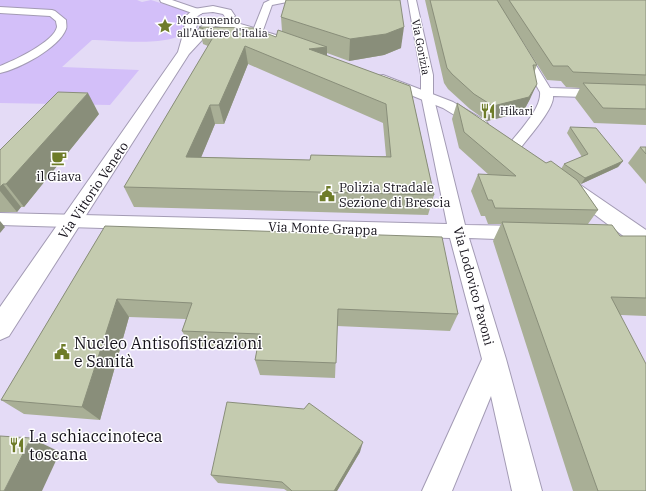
<svg xmlns="http://www.w3.org/2000/svg" width="646" height="491" font-family="'IBM Plex Serif',serif">
	<style>
		.green { fill: #d3bff9 }
		.lines { fill: none; stroke-linecap: round; stroke-linejoin: round }
		.street-casing { stroke: #a39bb4; stroke-width: 2 }
		.secondary-casing { stroke: #a39bb4; stroke-width: 2 }
		.street { fill: #fff; fill-rule: evenodd }
		.secondary { fill: #fff; fill-rule: evenodd }
		.wall { fill: #a9af96; fill-rule: evenodd }
		.shaded-wall { fill: #898e7a }
		.building { fill: #c4cbaf; stroke: #898e7a; fill-rule: evenodd }
		.labels { text-anchor: middle; stroke-width: 3; stroke-linejoin: round; paint-order: stroke }
		.far-poi-label { font-size: 11px; fill: #14111a; stroke: #fff; text-anchor: start }
		.far-street-label { font-size: 11px; fill: #14111a; stroke: #fff }
		.poi-label { font-size: 13px; fill: #14111a; stroke: #fff }
		.street-label { font-size: 13px; fill: #14111a; stroke: #fff }
		.near-poi-label { font-size: 16px; fill: #14111a; stroke: #fff; text-anchor: start }
	</style>
	<rect width="100%" height="100%" fill="#e4dbf6"/>
	<path class="green" d="M 0,0 L 137,0 L 142,2 L 151,0 L 189,12 L 183,15 C 182,20 187,24 185,30 C 177,48 110,40 92,40 L 62,67 L 139,70 L 110,105 L 0,103 Z"/>
	<g class="lines">
		<defs>
			<g id="street">
				<path d="M 160,0 L 172,0 L 201,10 L 203,12 L 201,14 L 195,14 L 161,2 Z"/>
				<path d="M 270,0 L 288,0 L 287,2 L 272,5 L 262,33 L 261,35 L 253,35 L 252,33 L 264,3 Z"/>
				<path d="M 408,0 L 416,0 L 433,75 L 433,95 L 465,225 L 523,226 L 530,228 L 532,233 L 530,238 L 523,240 L 469,238 L 506,359 L 542,491 L 512,491 L 491,396 L 452,491 L 422,491 L 482,359 L 450,238 L 0,225 L 0,213 L 447,224 L 421,95 L 421,75 Z"/>
				<path d="M 0,7 L 52,10 L 55,11 L 66,20 C 66,23 67,27 66,29 C 59,48 19,69 0,73 L 0,66 C 13,61 54,42 57,27 C 57,25 56,23 56,21 L 50,16 L 0,13 Z"/>
				<path d="M 522,48 L 526,49 L 550,88 L 646,91 L 646,99 L 553,96 C 555,108 527,139 519,150 L 514,151 L 509,150 L 507,147 C 517,133 542,109 540,92 L 517,51 Z"/>
			</g>
			<g id="secondary">
				<path d="M 213,6 L 231,10 L 235,16 L 230,19 L 226,18 L 223,14 L 213,12 L 202,13 L 195,18 L 197,24 L 195,33 C 199,30 202,25 206,22 C 219,14 262,31 276,35 L 278,38 L 276,41 L 272,42 L 239,30 L 215,26 L 189,54 L 9,336 L 0,340 L 0,307 L 178,52 L 184,31 L 185,17 L 194,9 Z"/>
				<path d="M 383,75 L 453,102 L 486,121 L 488,124 L 486,127 L 480,129 L 474,127 L 443,108 L 378,82 L 376,79 L 378,76 Z"/>
				<path d="M 569,180 L 576,182 L 646,230 L 646,249 L 638,247 L 562,190 L 559,186 L 562,182 Z"/>
			</g>
		</defs>
		<use href="#street" class="street-casing"/>
		<use href="#secondary" class="secondary-casing"/>
		<use href="#street" class="street"/>
		<use href="#secondary" class="secondary"/>
	</g>
	<g class="wall">
		<path d="M 425,0 L 646,0 L 646,125 L 594,123 L 575,98 L 580,88 L 566,87 L 561,81 L 547,80 L 503,10 L 537,65 L 534,73 L 530,99 L 523,112 L 487,121 L 470,109 L 448,89 L 444,83 Z"/>
		<path d="M 281,17 L 401,48 L 384,55 L 349,61 L 327,53 L 327,56 L 410,86 L 434,195 L 428,215 L 134,207 L 124,187 L 208,46 L 203,44 L 199,27 L 276,37 L 282,31 ZM 248,64 L 383,123 L 386,156 L 310,160 L 201,157 L 215,124 L 224,124 Z"/>
		<path d="M 457,103 L 546,163 L 561,169 L 564,164 L 582,157 L 567,133 L 570,127 L 623,161 L 618,167 L 581,184 L 579,183 L 598,210 L 588,224 L 620,236 L 646,236 L 646,316 L 621,315 L 646,491 L 573,491 L 493,241 L 501,224 L 488,224 L 485,216 L 481,216 L 471,191 L 478,174 L 489,175 L 459,148 L 452,119 Z"/>
		<path d="M 99,114 L 24,207 L 21,207 L 17,212 L 0,212 L 0,150 Z"/>
		<path d="M 640,147 L 646,147 L 646,184 L 628,163 Z"/>
		<path d="M 105,226 L 458,314 L 450,331 L 337,326 L 335,378 L 260,375 L 255,360 L 257,350 L 191,347 L 182,331 L 186,319 L 129,317 L 100,420 L 24,414 L 1,400 Z"/>
		<path d="M 360,452 L 337,491 L 287,491 L 284,489 L 218,483 L 211,475 Z"/>
	</g>
	<g class="shaded-wall">
		<path d="M 404,27 L 401,48 L 384,55 L 349,61 L 350,39 Z"/>
		<path d="M 245,46 L 248,64 L 224,124 L 219,105 Z"/>
		<path d="M 327,47 L 327,64 L 309,49 Z"/>
		<path d="M 537,84 L 530,99 L 523,112 L 487,121 L 493,106 Z"/>
		<path d="M 88,93 L 99,114 L 24,207 L 6,184 Z"/>
		<path d="M 210,105 L 215,124 L 193,177 L 186,157 Z"/>
		<path d="M 623,161 L 618,167 L 581,184 L 585,178 Z"/>
		<path d="M 3,184 L 21,207 L 17,212 L 0,191 L 0,187 Z"/>
		<path d="M 0,221 L 5,227 L 0,233 Z"/>
		<path d="M 117,299 L 129,317 L 100,420 L 82,407 Z"/>
		<path d="M 31,438 L 60,452 L 42,491 L 4,491 Z"/>
		<path d="M 363,442 L 360,452 L 337,491 L 334,491 Z"/>
	</g>
	<g class="building">
		<path d="M 286,0 L 400,0 L 404,27 L 386,34 L 350,39 L 281,17 Z"/>
		<path d="M 430,0 L 497,0 L 537,65 L 533,65 L 537,84 L 529,97 L 493,106 L 474,94 L 452,74 L 447,68 Z"/>
		<path d="M 509,0 L 646,0 L 646,75 L 573,72 L 568,66 L 553,66 Z"/>
		<path d="M 199,27 L 253,28 L 276,37 L 278,30 L 327,47 L 309,49 L 410,86 L 434,195 L 124,187 L 215,34 ZM 245,46 L 386,104 L 391,157 L 311,155 L 310,160 L 186,157 L 210,105 L 219,105 Z"/>
		<path d="M 583,83 L 646,85 L 646,109 L 603,108 Z"/>
		<path d="M 58,92 L 88,93 L 6,184 L 3,184 L 0,187 L 0,150 Z"/>
		<path d="M 457,103 L 546,163 L 551,161 L 577,180 L 598,210 L 495,208 L 492,200 L 488,200 L 478,174 L 516,176 L 464,132 Z"/>
		<path d="M 570,127 L 596,128 L 623,161 L 585,178 L 564,164 L 588,154 Z"/>
		<path d="M 640,147 L 646,147 L 646,154 Z"/>
		<path d="M 502,222 L 612,225 L 620,236 L 646,236 L 646,298 L 611,297 L 646,364 L 646,491 L 598,491 Z"/>
		<path d="M 105,226 L 442,237 L 458,314 L 338,309 L 336,363 L 255,360 L 260,334 L 182,331 L 192,303 L 117,299 L 82,407 L 1,400 Z"/>
		<path d="M 227,402 L 304,409 L 309,403 L 363,442 L 334,491 L 292,491 L 282,482 L 211,475 Z"/>
		<path d="M 0,436 L 31,438 L 4,491 L 0,491 Z"/>
	</g>
	<defs>
		<symbol id="sight-bare" viewBox="-9 -9 18 18"><path d="M0-6L1.8-2.2L6-1.7L2.9 1.2L3.7 5.4L0 3.3L-3.7 5.4L-2.9 1.2L-6-1.7L-1.8-2.2Z" fill="#6e7c29" stroke="#fff" stroke-width="2.5" paint-order="stroke"/></symbol>
		<symbol id="restaurant-bare" viewBox="-9 -9 18 18"><path d="M-5-6h1v4h1v-4h1v4h1v-4h1v5L-1.5 .5V6h-2V.5L-5-1ZM5-6V6H3V1.5H1.5Q1.5-4 5-6Z" fill="#6e7c29" stroke="#fff" stroke-width="2.5" paint-order="stroke"/></symbol>
		<symbol id="cafe-bare" viewBox="-9 -9 18 18"><path d="M-5.5-4.5H6V0H3Q3 3.5 0 3.5H-2.5Q-5.5 3.5-5.5 0ZM3-3.2v2h1.7v-2ZM-6 4.5H4V6H-6Z" fill="#6e7c29" stroke="#fff" stroke-width="2.5" paint-order="stroke"/></symbol>
		<symbol id="civic-bare" viewBox="-9 -9 18 18"><path d="M-.6-6.5H3V-4.5H.6V-3L4-1V1h2V6H-6V1h2V-1L-.6-3ZM-1.2 2.5V6h2.4V2.5Z" fill="#6e7c29" stroke="#fff" stroke-width="2.5" paint-order="stroke"/></symbol>
	</defs>
	<g fill-rule="evenodd">
		<use href="#sight-bare" x="154" y="15" width="22" height="22"/>
		<use href="#restaurant-bare" x="477" y="100" width="22" height="22"/>
		<use href="#cafe-bare" x="48" y="147" width="22" height="22"/>
		<use href="#civic-bare" x="316" y="183" width="22" height="22"/>
		<use href="#civic-bare" x="51" y="341" width="22" height="22"/>
		<use href="#restaurant-bare" x="6" y="434" width="22" height="22"/>
	</g>
	<g class="labels">
		<g class="far-poi-label">
			<text x="177" y="24">Monumento<tspan x="177" dy="13">all'Autiere d'Italia</tspan></text>
			<text x="500" y="115">Hikari</text>
		</g>
		<g class="far-street-label">
			<text transform="translate(421 47) rotate(79)" y="4">Via Gorizia</text>
		</g>
		<g class="poi-label">
			<text x="59" y="181">il Giava</text>
			<text x="339" y="192" text-anchor="start">Polizia Stradale<tspan x="339" dy="15">Sezione di Brescia</tspan></text>
		</g>
		<g class="street-label">
			<text transform="translate(93 190) rotate(-56)" y="5">Via Vittorio Veneto</text>
			<text transform="translate(323 228) rotate(2)" y="5">Via Monte Grappa</text>
			<text transform="translate(474 286) rotate(75)" y="5">Via Lodovico Pavoni</text>
		</g>
		<g class="near-poi-label">
			<text x="74" y="349">Nucleo Antisofisticazioni<tspan x="74" dy="18">e Sanità</tspan></text>
			<text x="29" y="442">La schiaccinoteca<tspan x="29" dy="18">toscana</tspan></text>
		</g>
	</g>
</svg>
